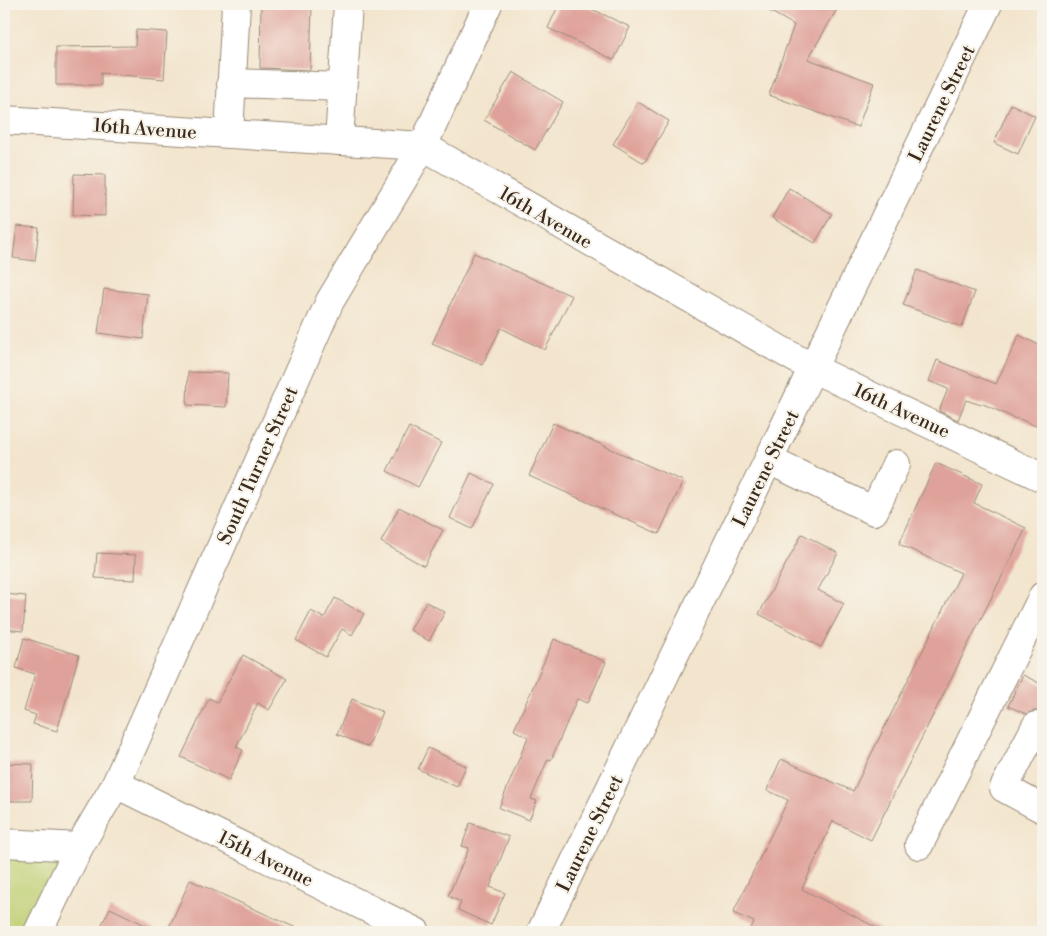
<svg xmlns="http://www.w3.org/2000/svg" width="1047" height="936" font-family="'Libre Bodoni',serif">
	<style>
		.green { fill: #bece70; stroke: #7c7c47 }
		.building { fill: #dfa29a }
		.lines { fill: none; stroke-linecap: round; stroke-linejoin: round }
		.minor-casing { stroke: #978876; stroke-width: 30 }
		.minor { stroke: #fff; stroke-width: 28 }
		.labels { text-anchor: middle; stroke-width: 4; stroke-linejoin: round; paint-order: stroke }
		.street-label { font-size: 19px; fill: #3b2a1e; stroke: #f7f3e8 }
	</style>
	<rect width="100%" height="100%" fill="#f7f3e8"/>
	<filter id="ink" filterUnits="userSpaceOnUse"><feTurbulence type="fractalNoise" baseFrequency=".02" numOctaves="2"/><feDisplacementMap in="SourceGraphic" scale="10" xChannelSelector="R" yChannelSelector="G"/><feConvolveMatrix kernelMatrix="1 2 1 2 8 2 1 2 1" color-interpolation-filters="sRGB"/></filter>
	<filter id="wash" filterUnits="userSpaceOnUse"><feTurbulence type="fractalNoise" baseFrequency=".0096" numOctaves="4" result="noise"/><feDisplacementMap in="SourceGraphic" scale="20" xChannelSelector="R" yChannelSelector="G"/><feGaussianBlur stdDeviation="1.12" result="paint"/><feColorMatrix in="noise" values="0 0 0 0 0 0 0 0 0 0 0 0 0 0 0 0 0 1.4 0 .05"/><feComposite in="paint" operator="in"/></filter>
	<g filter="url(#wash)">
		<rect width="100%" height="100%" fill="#f3e5cd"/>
		<path class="green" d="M 4,843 L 79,847 L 38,932 L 4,932 Z"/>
		<g id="blocks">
			<g class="building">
				<path d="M 261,4 L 312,4 L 310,70 L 260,68 Z"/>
				<path d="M 559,4 L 581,4 L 630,27 L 614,60 L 548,28 Z"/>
				<path d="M 757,4 L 840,4 L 808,59 L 874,83 L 858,127 L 769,95 L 794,25 Z"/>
				<path d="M 136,30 L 167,32 L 164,79 L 101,73 L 101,85 L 56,85 L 56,47 L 135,46 Z"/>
				<path d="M 513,72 L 563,102 L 535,150 L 484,120 Z"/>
				<path d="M 638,102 L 669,121 L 644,163 L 613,144 Z"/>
				<path d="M 1011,104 L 1035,116 L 1018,154 L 994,143 Z"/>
				<path d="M 74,174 L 105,175 L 105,216 L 73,215 Z"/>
				<path d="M 789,188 L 832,214 L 815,243 L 772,218 Z"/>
				<path d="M 17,226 L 39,228 L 35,261 L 13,258 Z"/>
				<path d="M 474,253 L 572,296 L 545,350 L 501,328 L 482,365 L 432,344 Z"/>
				<path d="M 917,270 L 975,292 L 962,327 L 903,305 Z"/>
				<path d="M 104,289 L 148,294 L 143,339 L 98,333 Z"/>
				<path d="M 1019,335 L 1043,347 L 1043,429 L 1017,418 L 1016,419 L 981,403 L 981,405 L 966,400 L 958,420 L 939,411 L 948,389 L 929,381 L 937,360 L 996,384 Z"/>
				<path d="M 188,372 L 228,373 L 226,407 L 187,405 Z"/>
				<path d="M 553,423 L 683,481 L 659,534 L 529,476 Z"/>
				<path d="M 409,427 L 441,443 L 418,487 L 387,471 Z"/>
				<path d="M 936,463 L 982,484 L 974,503 L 1026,528 L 871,840 L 833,821 L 802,889 L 885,932 L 749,932 L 754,922 L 733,913 L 788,800 L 767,790 L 781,759 L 853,791 L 961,573 L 899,544 Z"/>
				<path d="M 471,473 L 494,484 L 472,529 L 450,518 Z"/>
				<path d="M 399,507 L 443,530 L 424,566 L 381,542 Z"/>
				<path d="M 802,534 L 838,553 L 818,590 L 844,604 L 821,647 L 759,614 Z"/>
				<path d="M 97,553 L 136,555 L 135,580 L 95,578 Z"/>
				<path d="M 4,594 L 26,596 L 23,631 L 4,629 Z"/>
				<path d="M 335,598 L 364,614 L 352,635 L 342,629 L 326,657 L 296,640 L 311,611 L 324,618 Z"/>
				<path d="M 426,602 L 445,612 L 429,641 L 410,630 Z"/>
				<path d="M 24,638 L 79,655 L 57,731 L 33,724 L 36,715 L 24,711 L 35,674 L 16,668 Z"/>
				<path d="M 554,639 L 606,662 L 588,703 L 577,699 L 551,760 L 548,759 L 531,799 L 537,801 L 529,820 L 499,808 L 528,737 L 514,730 Z"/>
				<path d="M 243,655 L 287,679 L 269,710 L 258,703 L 236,747 L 243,750 L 229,780 L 181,757 L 209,698 L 217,702 Z"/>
				<path d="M 1023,675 L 1043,685 L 1043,712 L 1034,711 L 1026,714 L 1008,706 Z"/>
				<path d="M 352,699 L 383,712 L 368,747 L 337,734 Z"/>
				<path d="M 428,748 L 466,766 L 457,787 L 418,769 Z"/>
				<path d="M 4,763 L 33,764 L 32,801 L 4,801 Z"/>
				<path d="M 470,823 L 509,837 L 490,887 L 505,893 L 491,925 L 458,910 L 461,902 L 448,896 L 469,848 L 462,846 Z"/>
				<path d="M 190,880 L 305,932 L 167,932 Z"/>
				<path d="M 110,908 L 160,932 L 98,932 Z"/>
			</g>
		</g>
	</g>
	<g filter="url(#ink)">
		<use href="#blocks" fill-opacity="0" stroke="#978876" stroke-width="1"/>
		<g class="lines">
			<defs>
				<g id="minor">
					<path d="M 231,83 L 342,87"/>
					<path d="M 4,120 L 423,146 L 814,369 L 1043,478"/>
					<path d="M 229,134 L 236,4"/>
					<path d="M 339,141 L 348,4"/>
					<path d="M 769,460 L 874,511 L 896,464"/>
					<path d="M 1043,729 L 1036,726 L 1004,788 L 1043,809"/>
					<path d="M 116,784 L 416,932"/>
					<path d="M 4,843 L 79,847"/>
					<path d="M 919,845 L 1043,596"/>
					<path d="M 38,932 L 79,847 L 116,784 L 330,301 L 423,146 L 488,4"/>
					<path d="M 541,932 L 988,4"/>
				</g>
			</defs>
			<use href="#minor" class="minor-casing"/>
			<use href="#minor" class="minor"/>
		</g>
	</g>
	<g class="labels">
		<g class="street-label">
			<text transform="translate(941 103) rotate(-64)" y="7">Laurene Street</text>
			<text transform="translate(145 128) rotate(4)" y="7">16th Avenue</text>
			<text transform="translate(546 217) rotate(30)" y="7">16th Avenue</text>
			<text transform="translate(902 410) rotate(25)" y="7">16th Avenue</text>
			<text transform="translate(257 465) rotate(-66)" y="7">South Turner Street</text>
			<text transform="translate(765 468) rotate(-64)" y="7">Laurene Street</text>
			<text transform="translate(589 833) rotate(-64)" y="7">Laurene Street</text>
			<text transform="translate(266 858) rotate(26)" y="7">15th Avenue</text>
		</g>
	</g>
	<rect width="1047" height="936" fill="none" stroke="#f7f3e8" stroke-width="20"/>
</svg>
